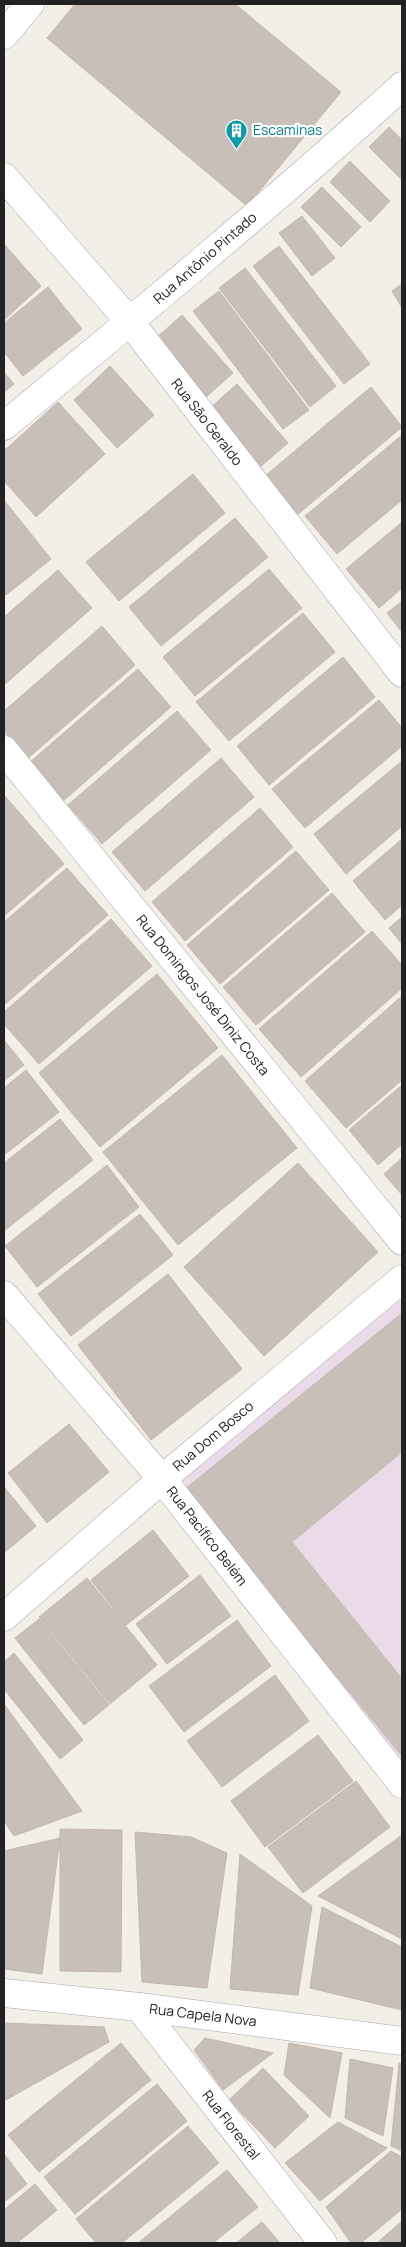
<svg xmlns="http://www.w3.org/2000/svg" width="406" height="2247" font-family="Manrope,sans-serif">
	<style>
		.industrial { fill: #ebdbe8 }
		.building { fill: #c7bfb8; stroke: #c4b6ab }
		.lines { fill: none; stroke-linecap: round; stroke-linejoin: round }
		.minor-casing { stroke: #a9a9a9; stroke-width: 29 }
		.minor { stroke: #fff; stroke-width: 28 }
		.labels { text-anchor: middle; stroke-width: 4.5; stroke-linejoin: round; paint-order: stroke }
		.culture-label { font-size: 14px; fill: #0d838f; stroke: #fff; text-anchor: start }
		.street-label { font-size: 14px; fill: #222; stroke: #fff }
	</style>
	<rect width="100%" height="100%" fill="#f2efe9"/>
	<path class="industrial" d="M 402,1298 L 402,1763 L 177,1477 Z"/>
	<g class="building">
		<path d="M 75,4 L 235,4 L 341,92 L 247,206 L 47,38 Z"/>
		<path d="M 389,127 L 402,140 L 402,180 L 369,147 Z"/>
		<path d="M 350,161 L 390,201 L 370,222 L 330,182 Z"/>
		<path d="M 322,187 L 361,227 L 341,247 L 301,207 Z"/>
		<path d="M 302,216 L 335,258 L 312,276 L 279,233 Z"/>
		<path d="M 4,244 L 41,286 L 5,319 L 4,317 Z"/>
		<path d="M 279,246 L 370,364 L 344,384 L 253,266 Z"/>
		<path d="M 245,268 L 336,386 L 310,407 L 219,288 Z"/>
		<path d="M 402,284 L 402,308 L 392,291 Z"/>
		<path d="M 48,287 L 82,329 L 23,376 L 4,352 L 4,323 Z"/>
		<path d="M 219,291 L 309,410 L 283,429 L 193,311 Z"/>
		<path d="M 182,315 L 233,373 L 205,398 L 154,340 Z"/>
		<path d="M 110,366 L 154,415 L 117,448 L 74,400 Z"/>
		<path d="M 4,372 L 14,384 L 4,392 Z"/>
		<path d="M 237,384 L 288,443 L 260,467 L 209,409 Z"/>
		<path d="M 371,387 L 402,427 L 297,515 L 265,476 Z"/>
		<path d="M 58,402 L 105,454 L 36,517 L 4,481 L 4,451 Z"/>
		<path d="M 402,435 L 402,500 L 337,554 L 305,516 Z"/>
		<path d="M 193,474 L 225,513 L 119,601 L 86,562 Z"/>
		<path d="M 4,500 L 51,559 L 6,595 L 4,592 Z"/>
		<path d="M 235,518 L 268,557 L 161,646 L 129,607 Z"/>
		<path d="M 402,522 L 402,588 L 379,608 L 346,569 Z"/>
		<path d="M 269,569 L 302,608 L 195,696 L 163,657 Z"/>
		<path d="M 58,570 L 92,608 L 4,685 L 4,617 Z"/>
		<path d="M 402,601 L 402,632 L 387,613 Z"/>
		<path d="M 303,613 L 335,652 L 229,741 L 196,702 Z"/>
		<path d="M 102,626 L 135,665 L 27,759 L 4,731 L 4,711 Z"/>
		<path d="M 343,657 L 375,697 L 269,785 L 237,746 Z"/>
		<path d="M 138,669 L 171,707 L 63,801 L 30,762 Z"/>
		<path d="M 379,700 L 402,728 L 402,746 L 305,828 L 272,789 Z"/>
		<path d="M 177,711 L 211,750 L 102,844 L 68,805 Z"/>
		<path d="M 221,758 L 254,797 L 145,891 L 112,852 Z"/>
		<path d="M 402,761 L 402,826 L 346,874 L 314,834 Z"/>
		<path d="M 4,795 L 64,864 L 4,916 Z"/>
		<path d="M 260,808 L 293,847 L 185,941 L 152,902 Z"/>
		<path d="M 402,839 L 402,905 L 385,920 L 353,881 Z"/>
		<path d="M 296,851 L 329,890 L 220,984 L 187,945 Z"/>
		<path d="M 67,868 L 108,915 L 4,1005 L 4,922 Z"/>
		<path d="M 332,893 L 365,932 L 256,1025 L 223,987 Z"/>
		<path d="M 402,917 L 402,944 L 389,928 Z"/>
		<path d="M 111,919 L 152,966 L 39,1064 L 4,1024 L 4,1012 Z"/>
		<path d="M 372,931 L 402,965 L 402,988 L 301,1077 L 259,1029 Z"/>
		<path d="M 157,974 L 218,1048 L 100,1147 L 39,1073 Z"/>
		<path d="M 402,996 L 402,1080 L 346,1128 L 305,1081 Z"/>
		<path d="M 4,1040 L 24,1065 L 4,1081 Z"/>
		<path d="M 222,1055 L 297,1148 L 178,1245 L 103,1152 Z"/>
		<path d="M 26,1070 L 59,1112 L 4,1155 L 4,1088 Z"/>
		<path d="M 402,1085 L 402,1144 L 378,1165 L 349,1130 Z"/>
		<path d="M 60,1119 L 93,1160 L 4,1231 L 4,1163 Z"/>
		<path d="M 402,1158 L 402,1195 L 384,1174 Z"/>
		<path d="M 298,1163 L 378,1252 L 264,1356 L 184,1267 Z"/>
		<path d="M 107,1165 L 139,1207 L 37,1287 L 5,1246 Z"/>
		<path d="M 140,1214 L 173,1255 L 71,1336 L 38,1294 Z"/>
		<path d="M 168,1274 L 242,1369 L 151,1440 L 78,1345 Z"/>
		<path d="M 402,1313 L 402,1452 L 292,1542 L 402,1679 L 402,1756 L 184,1490 Z"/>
		<path d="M 69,1424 L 109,1472 L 47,1523 L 8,1473 Z"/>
		<path d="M 4,1487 L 36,1526 L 4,1553 Z"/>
		<path d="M 153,1530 L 189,1576 L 126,1625 L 91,1580 Z"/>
		<path d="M 200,1575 L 231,1616 L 167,1664 L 136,1624 Z"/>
		<path d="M 87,1578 L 157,1665 L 110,1704 L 39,1617 Z"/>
		<path d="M 39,1619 L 109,1705 L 84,1725 L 15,1638 Z"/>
		<path d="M 237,1620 L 271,1666 L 184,1732 L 149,1686 Z"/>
		<path d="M 14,1653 L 83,1740 L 60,1759 L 4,1689 L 4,1662 Z"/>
		<path d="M 275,1675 L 309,1721 L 222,1787 L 187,1741 Z"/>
		<path d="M 4,1704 L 82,1811 L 14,1836 L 4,1821 Z"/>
		<path d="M 318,1735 L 353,1781 L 265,1847 L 231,1801 Z"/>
		<path d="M 356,1781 L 390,1827 L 303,1893 L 268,1847 Z"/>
		<path d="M 60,1829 L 122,1830 L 121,1972 L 60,1971 Z"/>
		<path d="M 135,1832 L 191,1837 L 227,1853 L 207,1988 L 142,1982 Z"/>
		<path d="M 402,1835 L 402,1939 L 318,1896 Z"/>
		<path d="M 60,1838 L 42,1974 L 4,1969 L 4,1851 Z"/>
		<path d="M 240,1854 L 312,1906 L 298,1995 L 230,1989 Z"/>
		<path d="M 322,1907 L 402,1947 L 402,2010 L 310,1988 Z"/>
		<path d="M 4,2023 L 104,2027 L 109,2042 L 4,2101 Z"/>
		<path d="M 205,2038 L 273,2053 L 223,2090 L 194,2050 Z"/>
		<path d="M 121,2043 L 151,2080 L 39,2172 L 8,2135 Z"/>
		<path d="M 289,2043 L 342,2053 L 330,2118 L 284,2075 Z"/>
		<path d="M 350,2059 L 393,2068 L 383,2136 L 345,2118 Z"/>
		<path d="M 399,2063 L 402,2064 L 402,2151 L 391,2146 Z"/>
		<path d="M 263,2068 L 309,2116 L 275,2148 L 229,2100 Z"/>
		<path d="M 157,2084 L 187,2121 L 75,2214 L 44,2177 Z"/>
		<path d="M 338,2122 L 387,2148 L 320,2201 L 285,2163 Z"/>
		<path d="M 188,2126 L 219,2163 L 122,2243 L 96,2243 L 76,2219 Z"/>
		<path d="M 391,2151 L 402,2157 L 402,2209 L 361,2243 L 351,2243 L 326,2207 Z"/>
		<path d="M 4,2154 L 27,2184 L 4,2202 Z"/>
		<path d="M 227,2170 L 258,2207 L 213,2243 L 138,2243 Z"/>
		<path d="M 35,2184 L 57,2210 L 17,2243 L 4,2243 L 4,2210 Z"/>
		<path d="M 402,2221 L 402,2243 L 377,2243 Z"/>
		<path d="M 262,2222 L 280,2243 L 236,2243 Z"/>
	</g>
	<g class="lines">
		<defs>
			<g id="minor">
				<path d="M 4,35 L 30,4"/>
				<path d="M 4,177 L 130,322 L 402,673"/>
				<path d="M 4,426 C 138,315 273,203 402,86"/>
				<path d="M 4,750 L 402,1241"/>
				<path d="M 4,1295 L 162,1479 L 402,1784"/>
				<path d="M 4,1617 L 162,1479 L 402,1279"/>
				<path d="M 4,1993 L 139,2007 L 402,2041"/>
				<path d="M 139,2007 L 323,2243"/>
			</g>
		</defs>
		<use href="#minor" class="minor-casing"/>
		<use href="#minor" class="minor"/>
	</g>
	<defs>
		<symbol id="building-pin" viewBox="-11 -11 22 30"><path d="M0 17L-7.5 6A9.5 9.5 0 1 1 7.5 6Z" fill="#0f9aa8" stroke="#fff"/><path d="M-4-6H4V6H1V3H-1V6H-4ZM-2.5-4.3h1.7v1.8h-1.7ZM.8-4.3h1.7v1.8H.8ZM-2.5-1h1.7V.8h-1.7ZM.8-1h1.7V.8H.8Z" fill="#fff"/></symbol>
	</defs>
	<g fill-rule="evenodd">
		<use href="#building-pin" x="224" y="118" width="25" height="34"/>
	</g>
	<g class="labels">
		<g class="culture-label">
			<text x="253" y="135">Escaminas</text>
		</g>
		<g class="street-label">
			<text transform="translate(205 258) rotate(-41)" y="5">Rua Antônio Pintado</text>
			<text transform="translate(207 422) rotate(52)" y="5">Rua São Geraldo</text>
			<text transform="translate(203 995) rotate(51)" y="5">Rua Domingos José Diniz Costa</text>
			<text transform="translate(213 1436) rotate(-40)" y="5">Rua Dom Bosco</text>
			<text transform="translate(207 1536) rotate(52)" y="5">Rua Pacífico Belém</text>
			<text transform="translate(203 2015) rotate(7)" y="5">Rua Capela Nova</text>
			<text transform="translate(231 2125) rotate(52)" y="5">Rua Florestal</text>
		</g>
	</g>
	<rect width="406" height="2247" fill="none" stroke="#222222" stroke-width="10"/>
</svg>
